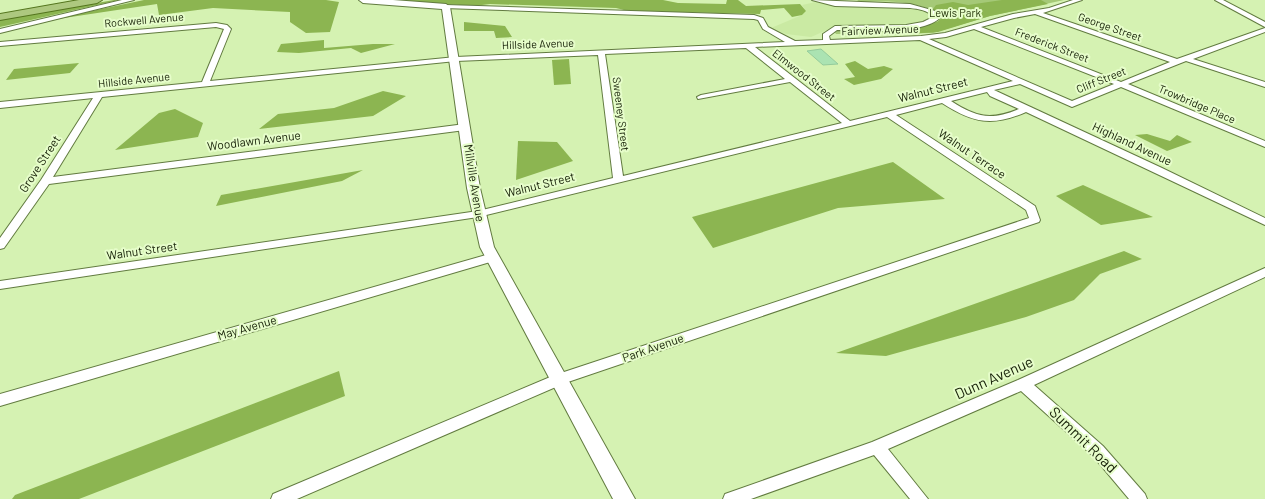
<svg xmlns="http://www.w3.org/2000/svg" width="1265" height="499" font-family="Barlow,sans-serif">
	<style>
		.built { fill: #caeaa3 }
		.green { fill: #a5c977 }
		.forest { fill: #8cb551 }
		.building { fill: #abe3b2; stroke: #94cb9b }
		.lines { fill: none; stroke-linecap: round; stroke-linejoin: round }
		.minor-casing { stroke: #627b40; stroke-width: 2 }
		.tertiary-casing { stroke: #627b40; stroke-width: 2 }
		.primary-casing { stroke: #54751e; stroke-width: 2 }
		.minor { fill: #fff; fill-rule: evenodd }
		.tertiary { fill: #fff; fill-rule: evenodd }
		.primary { fill: #adc87f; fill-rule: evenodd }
		.labels { text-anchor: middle; stroke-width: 4; stroke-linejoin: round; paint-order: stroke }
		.far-park-label { font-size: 11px; fill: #25350b; stroke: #e6fdca }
		.far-street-label { font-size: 11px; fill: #162007; stroke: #e6fdca }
		.street-label { font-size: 12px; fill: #162007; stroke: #e6fdca }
		.near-street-label { font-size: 15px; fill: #162007; stroke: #e6fdca }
	</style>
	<rect width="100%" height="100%" fill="#d5f2b2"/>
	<path class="built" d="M 816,2 L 841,6 L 908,5 L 926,11 L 931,16 L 922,22 L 899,24 L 836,26 L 811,37 L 786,34 L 771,28 L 802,15 L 806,11 L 802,5 Z"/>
	<path class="green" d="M 857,0 L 1064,0 L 990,16 L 933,33 L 836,34 L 834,31 L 836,29 C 856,29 932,31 943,18 C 924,0 886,1 860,2 Z"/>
	<g class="forest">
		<path d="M 114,0 L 119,0 L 0,27 L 0,20 Z"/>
		<path d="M 144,0 L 326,0 L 339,2 L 330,32 L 306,33 L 290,22 L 290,12 L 213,8 L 159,15 L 157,4 L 44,21 Z"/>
		<path d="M 391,0 L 663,0 L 678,3 L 726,4 L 727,0 L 738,0 L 746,6 L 800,4 L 806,11 L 802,15 L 792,17 L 784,8 L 761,10 L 760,14 L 628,11 L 616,8 L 490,4 L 474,6 Z"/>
		<path d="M 1002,0 L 1041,0 L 1048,4 L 990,16 L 938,32 L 896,35 L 891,29 L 937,22 L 943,17 L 933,9 L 936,5 L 953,2 L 968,5 Z"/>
		<path d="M 464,22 L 505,26 L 512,37 L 496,38 L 494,31 L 464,31 Z"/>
		<path d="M 324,40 L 324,48 L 373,44 L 395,44 L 361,53 L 351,48 L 299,53 L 277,52 L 281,44 Z"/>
		<path d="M 569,59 L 571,84 L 554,85 L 552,60 Z"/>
		<path d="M 855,61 L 868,69 L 884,66 L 893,69 L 881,79 L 854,85 L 844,79 L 855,77 L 845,64 Z"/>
		<path d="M 79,63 L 70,73 L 6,80 L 14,69 Z"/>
		<path d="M 383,91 L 406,96 L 373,116 L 259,129 L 278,114 L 334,108 Z"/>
		<path d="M 175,109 L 203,123 L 198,137 L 115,150 L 159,113 Z"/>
		<path d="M 1147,134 L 1170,141 L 1177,135 L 1192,142 L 1167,151 L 1135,135 Z"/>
		<path d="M 518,141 L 557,142 L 573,161 L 516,180 Z"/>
		<path d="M 893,162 L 945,199 L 838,208 L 713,248 L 692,217 Z"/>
		<path d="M 363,170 L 342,181 L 216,206 L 221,195 Z"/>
		<path d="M 1083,185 L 1153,217 L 1101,225 L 1056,196 Z"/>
		<path d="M 1124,251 L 1142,259 L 1100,274 L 1074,300 L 1026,317 L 886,356 L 836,353 Z"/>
		<path d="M 339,371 L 345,396 L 79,499 L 12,499 L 15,495 Z"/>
	</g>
	<path class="building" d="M 821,49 L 838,64 L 823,65 L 807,51 Z"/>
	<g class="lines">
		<defs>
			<g id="minor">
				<path d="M 122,0 L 134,0 L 0,33 L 0,29 Z"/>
				<path d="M 812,0 L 910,4 L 935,11 L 940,18 C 919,36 864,30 837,30 L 829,36 L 830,40 L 921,36 L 945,33 L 1013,14 L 1049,8 L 1073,0 L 1082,0 L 1043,13 L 1177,59 L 1265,28 L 1265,32 L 1193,59 L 1265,82 L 1265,87 L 1186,61 L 1128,84 L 1265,141 L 1265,147 L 1121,87 L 1072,107 L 1020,84 L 994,90 L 1162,168 L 1265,218 L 1265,225 L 1026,112 C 992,127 973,123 942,103 L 896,115 L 1035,206 L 1040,220 L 1039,222 L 565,383 L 297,499 L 271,499 L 273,494 L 555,375 L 1029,218 L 1026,210 L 887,117 L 478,217 L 0,289 L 0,281 L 478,211 L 613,178 L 598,55 L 456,61 L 102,97 L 53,177 L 465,124 L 469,127 L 465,130 L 49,184 L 4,248 L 0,249 L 0,238 L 41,180 L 93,98 L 0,108 L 0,102 L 202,82 L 224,29 L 216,27 L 0,46 L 0,42 L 216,23 L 227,25 L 231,29 L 210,81 L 456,57 L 785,42 L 763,29 L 758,20 L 754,19 L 444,8 L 444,6 L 446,5 L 754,15 L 763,18 L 768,27 L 795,41 L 823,40 L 823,34 L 835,26 L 906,25 L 923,22 L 933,17 C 928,10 918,9 910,8 L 835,6 ZM 1035,14 L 1170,62 L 1121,82 L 981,27 L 1014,18 ZM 974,29 L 1114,84 L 1072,101 L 929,39 L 946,37 ZM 920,40 L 1013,81 L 850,121 L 755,47 ZM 746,48 L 785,79 L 701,95 L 697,97 L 698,99 L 790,82 L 842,123 L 623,176 L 605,54 ZM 987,92 L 990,96 L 1019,109 C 990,121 976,117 951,101 Z"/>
				<path d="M 1215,0 L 1223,0 L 1265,22 L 1265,27 Z"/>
				<path d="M 493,253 L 499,257 L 497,260 L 0,406 L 0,394 Z"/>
				<path d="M 1265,268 L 1265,277 L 1034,385 L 1103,446 L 1145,494 L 1147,499 L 1129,499 L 1093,456 L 1021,391 L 888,449 L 928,499 L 910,499 L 874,455 L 751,499 L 723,499 L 725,494 L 872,442 L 1018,380 Z"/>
			</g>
			<path id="tertiary" d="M 359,0 L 393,0 L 446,4 L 450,7 L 480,188 L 494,247 L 635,499 L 613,499 L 480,247 L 467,188 L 442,9 L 363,3 Z"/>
			<path id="primary" d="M 79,0 L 102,0 L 97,3 L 0,20 L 0,14 Z"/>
		</defs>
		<use href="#minor" class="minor-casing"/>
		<use href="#tertiary" class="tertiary-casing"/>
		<use href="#primary" class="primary-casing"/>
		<use href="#minor" class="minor"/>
		<use href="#tertiary" class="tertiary"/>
		<use href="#primary" class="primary"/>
	</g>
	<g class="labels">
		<g class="far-park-label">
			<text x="955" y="17">Lewis Park</text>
		</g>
		<g class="far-street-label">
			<text transform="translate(144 20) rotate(-5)" y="4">Rockwell Avenue</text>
			<text transform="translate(1110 27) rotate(19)" y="4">George Street</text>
			<text transform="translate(880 30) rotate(-2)" y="4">Fairview Avenue</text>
			<text transform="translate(538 44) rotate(-2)" y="4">Hillside Avenue</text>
			<text transform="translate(1052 45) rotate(21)" y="4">Frederick Street</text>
			<text transform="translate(804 75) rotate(38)" y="4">Elmwood Street</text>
			<text transform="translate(134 80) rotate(-6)" y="4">Hillside Avenue</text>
			<text transform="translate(1101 80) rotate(-22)" y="4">Cliff Street</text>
			<text transform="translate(1197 104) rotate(23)" y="4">Trowbridge Place</text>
			<text transform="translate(621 114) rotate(83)" y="4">Sweeney Street</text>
		</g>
		<g class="street-label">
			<text transform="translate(933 90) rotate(-14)" y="4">Walnut Street</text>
			<text transform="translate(254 141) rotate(-7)" y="4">Woodlawn Avenue</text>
			<text transform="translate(1132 144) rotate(25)" y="4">Highland Avenue</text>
			<text transform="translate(972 154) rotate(34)" y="4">Walnut Terrace</text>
			<text transform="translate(40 164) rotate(-57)" y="4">Grove Street</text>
			<text transform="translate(474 183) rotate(81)" y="4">Millville Avenue</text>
			<text transform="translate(540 185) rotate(-14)" y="4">Walnut Street</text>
			<text transform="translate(142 251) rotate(-8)" y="4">Walnut Street</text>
			<text transform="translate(247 328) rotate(-16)" y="4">May Avenue</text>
			<text transform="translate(653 348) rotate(-19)" y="4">Park Avenue</text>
		</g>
		<g class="near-street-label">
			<text transform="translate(994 378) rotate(-24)" y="5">Dunn Avenue</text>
			<text transform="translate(1083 440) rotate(44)" y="5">Summit Road</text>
		</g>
	</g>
</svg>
